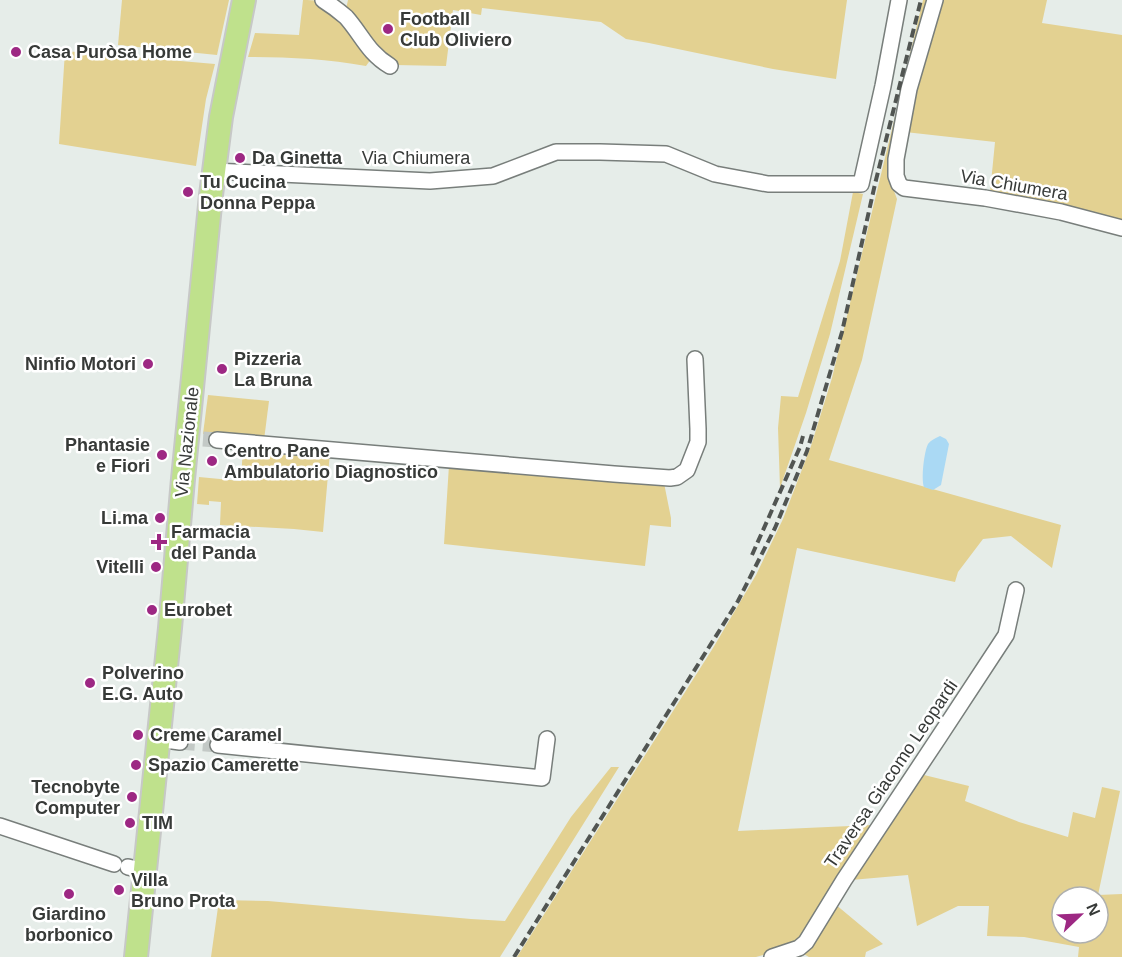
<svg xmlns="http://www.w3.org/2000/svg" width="1122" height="957" font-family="Arial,sans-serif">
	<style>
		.green { fill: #e3d191; fill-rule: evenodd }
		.water { fill: #aad9f4 }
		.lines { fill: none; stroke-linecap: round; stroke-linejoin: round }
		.street-tunnel { stroke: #c3c9c6; stroke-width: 15; stroke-dasharray: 15 8; stroke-linecap: butt }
		.street-casing { stroke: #787e7b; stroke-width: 18 }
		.primary-casing { stroke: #c7c8c7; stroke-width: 26 }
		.street { stroke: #fff; stroke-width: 15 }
		.primary { stroke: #bfe18c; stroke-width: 22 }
		.rail { stroke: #515552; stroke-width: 4; stroke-dasharray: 9 4.5; stroke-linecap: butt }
		.poi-dot { fill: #9d2883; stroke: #fff; stroke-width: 2 }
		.labels { text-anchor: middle; stroke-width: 5; stroke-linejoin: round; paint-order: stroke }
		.poi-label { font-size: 18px; font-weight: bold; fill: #373a38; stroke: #fff; text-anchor: start }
		.street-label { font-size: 18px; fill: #373a38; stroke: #fff }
	</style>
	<rect width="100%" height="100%" fill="#e6ede9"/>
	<g class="green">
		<path d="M 122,0 L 229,0 L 217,55 L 118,45 Z"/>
		<path d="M 303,0 C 309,0 313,0 318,1 C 337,8 359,42 371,59 L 366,66 C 327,59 288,57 248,57 L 255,33 L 299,35 Z"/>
		<path d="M 348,0 L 847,0 L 836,79 L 773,69 L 649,43 L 626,39 L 601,22 L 482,8 L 481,15 L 453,10 L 446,66 L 395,65 L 375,51 L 346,9 Z"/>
		<path d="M 923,0 L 931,0 L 891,183 L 897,199 L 862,360 L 829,460 L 1061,525 L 1052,568 L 1011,536 L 983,539 L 958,572 L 955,582 L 797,548 L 738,831 L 872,825 L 797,945 L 756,957 L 517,957 L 713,648 L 756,575 L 783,519 L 811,446 L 832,378 Z"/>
		<path d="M 939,0 L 1047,0 L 1042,23 L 1122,35 L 1122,222 L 990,193 L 995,142 L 905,132 Z"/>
		<path d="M 65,51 L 215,64 L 206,99 L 196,166 L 59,144 Z"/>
		<path d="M 853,192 L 863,194 L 830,334 L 806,413 L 780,488 L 778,428 L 781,396 L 798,397 L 840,261 Z"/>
		<path d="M 208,395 L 269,401 L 264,440 L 203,434 Z"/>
		<path d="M 243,446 L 330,452 L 323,532 L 294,529 L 220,525 L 221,502 L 209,501 L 209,505 L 197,504 L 199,477 L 241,481 Z"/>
		<path d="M 449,465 L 664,483 L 671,518 L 671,527 L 650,525 L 645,566 L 444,544 Z"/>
		<path d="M 611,767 L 619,767 L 500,957 L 211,957 L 219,900 L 268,901 L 471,919 L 505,921 L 571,817 Z"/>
		<path d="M 920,774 L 969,786 L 965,801 L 1019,822 L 1068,837 L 1073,812 L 1095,818 L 1102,787 L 1120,791 L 1098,895 L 1122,894 L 1122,957 L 1078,957 L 1079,947 L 1024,937 L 987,936 L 989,906 L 958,906 L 917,926 L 908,875 L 851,880 ZM 1062,897 L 1098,897 L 1098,933 L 1062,933 Z"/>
		<path d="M 835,904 L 883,944 L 866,952 L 865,957 L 809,957 L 800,952 Z"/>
	</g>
	<path class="water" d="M 940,436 L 946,439 L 949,444 L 941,485 L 933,490 L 924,487 C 921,479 924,452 928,444 C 931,440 936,438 940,436 Z"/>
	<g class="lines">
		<g class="street-tunnel">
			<path d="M 203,439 L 217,440"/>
			<path d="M 180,742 L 218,745"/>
		</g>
		<defs>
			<g id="street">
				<path d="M 323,0 C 331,5 339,11 346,17 C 362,35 368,53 390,66"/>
				<path d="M 935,0 L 909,89 L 896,159 L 896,176 L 899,184 L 904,188 L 985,198 L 1061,212 L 1122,228"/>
				<path d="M 214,171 L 430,181 L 493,176 L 556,152 L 600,152 L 666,154 L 715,174 L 768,184 L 861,184 L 883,86 L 899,0"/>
				<path d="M 217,440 L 614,474 L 670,478 L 677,477 L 687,470 L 698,442 L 698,429 L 695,359"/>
				<path d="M 158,739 L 180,742"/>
				<path d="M 218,745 L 542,778 L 547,739"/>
				<path d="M 0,826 L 114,864"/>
				<path d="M 128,867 L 145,871"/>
				<path d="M 772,957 L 799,948 L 806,942 L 844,880 L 939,737 L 1006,635 L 1016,590"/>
			</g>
			<path id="primary" d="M 136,957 L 170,628 L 183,479 L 211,195 L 221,117 L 244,0"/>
		</defs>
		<use href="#street" class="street-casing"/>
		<use href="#primary" class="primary-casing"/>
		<use href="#street" class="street"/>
		<use href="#primary" class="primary"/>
		<g class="rail">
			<path d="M 752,555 L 800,447 L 803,436"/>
			<path d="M 514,957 L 738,601 L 775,528 L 807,451 L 842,332 L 875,184 L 921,0"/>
		</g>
	</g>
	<g class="poi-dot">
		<circle cx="388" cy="29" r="6"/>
		<circle cx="16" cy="52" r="6"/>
		<circle cx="240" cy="158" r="6"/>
		<circle cx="188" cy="192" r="6"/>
		<circle cx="148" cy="364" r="6"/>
		<circle cx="222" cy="369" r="6"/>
		<circle cx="162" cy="455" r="6"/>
		<circle cx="212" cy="461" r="6"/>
		<circle cx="160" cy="518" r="6"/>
		<path d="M156 533h6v6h6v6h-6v6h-6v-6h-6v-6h6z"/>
		<circle cx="156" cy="567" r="6"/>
		<circle cx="152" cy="610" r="6"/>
		<circle cx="90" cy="683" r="6"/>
		<circle cx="138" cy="735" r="6"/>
		<circle cx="136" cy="765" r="6"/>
		<circle cx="132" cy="797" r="6"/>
		<circle cx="130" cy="823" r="6"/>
		<circle cx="119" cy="890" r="6"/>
		<circle cx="69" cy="894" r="6"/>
	</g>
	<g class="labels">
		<g class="poi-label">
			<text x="400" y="25">Football<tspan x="400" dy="21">Club Oliviero</tspan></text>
			<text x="28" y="58">Casa Puròsa Home</text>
			<text x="252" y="164">Da Ginetta</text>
			<text x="200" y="188">Tu Cucina<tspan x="200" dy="21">Donna Peppa</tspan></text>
			<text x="234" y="365">Pizzeria<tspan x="234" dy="21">La Bruna</tspan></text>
			<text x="136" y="370" text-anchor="end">Ninfio Motori</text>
			<text x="150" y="451" text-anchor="end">Phantasie<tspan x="150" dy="21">e Fiori</tspan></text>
			<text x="224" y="457">Centro Pane<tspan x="224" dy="21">Ambulatorio Diagnostico</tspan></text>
			<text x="148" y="524" text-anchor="end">Li.ma</text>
			<text x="171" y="538">Farmacia<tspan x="171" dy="21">del Panda</tspan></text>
			<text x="144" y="573" text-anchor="end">Vitelli</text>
			<text x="164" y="616">Eurobet</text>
			<text x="102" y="679">Polverino<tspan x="102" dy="21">E.G. Auto</tspan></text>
			<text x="150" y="741">Creme Caramel</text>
			<text x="148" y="771">Spazio Camerette</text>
			<text x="120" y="793" text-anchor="end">Tecnobyte<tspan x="120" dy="21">Computer</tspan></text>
			<text x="142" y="829">TIM</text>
			<text x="131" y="886">Villa<tspan x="131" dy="21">Bruno Prota</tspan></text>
			<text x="69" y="920" text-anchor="middle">Giardino<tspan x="69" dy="21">borbonico</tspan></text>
		</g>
		<g class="street-label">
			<text x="416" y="164">Via Chiumera</text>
			<text transform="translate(1014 185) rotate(10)" y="6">Via Chiumera</text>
			<text transform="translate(187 442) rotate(-84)" y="6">Via Nazionale</text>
			<text transform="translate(891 774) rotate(-56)" y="6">Traversa Giacomo Leopardi</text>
		</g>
	</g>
	<g transform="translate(1080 915) rotate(67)"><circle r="28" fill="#ffffff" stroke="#afb0af" stroke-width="1.5"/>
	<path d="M0-4.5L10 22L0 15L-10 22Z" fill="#9d2883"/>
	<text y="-9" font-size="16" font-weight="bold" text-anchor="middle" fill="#373a38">N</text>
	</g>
</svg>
